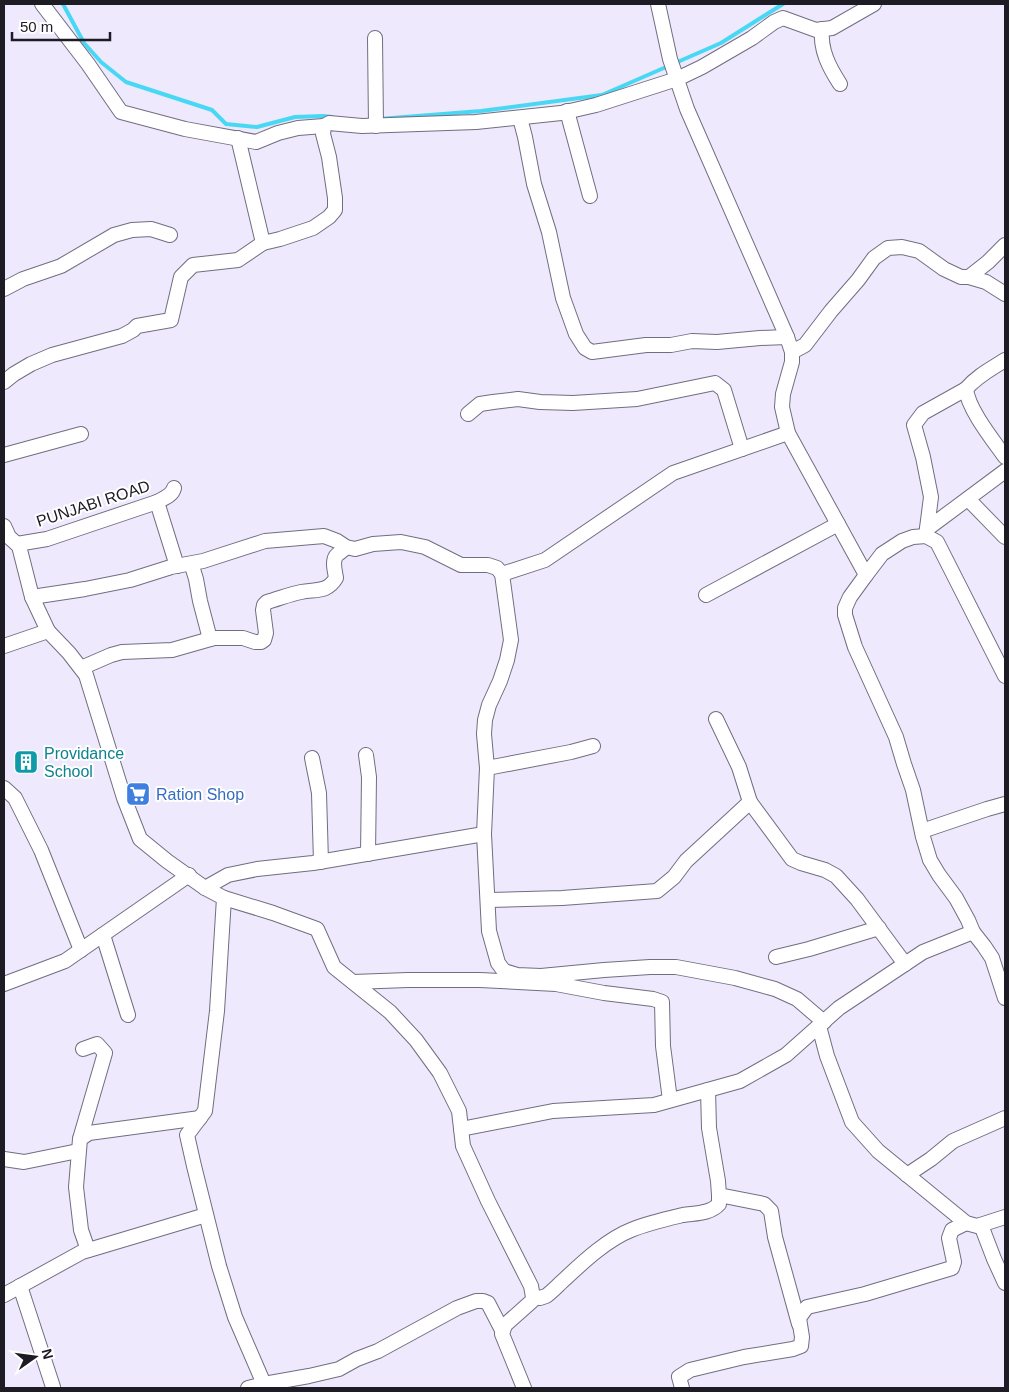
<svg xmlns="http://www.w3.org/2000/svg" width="1009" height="1392" font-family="Helvetica,sans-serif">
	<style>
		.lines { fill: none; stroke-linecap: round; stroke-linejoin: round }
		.stream { stroke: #49d8f3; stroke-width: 4 }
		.minor-casing { stroke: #726d7f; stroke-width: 16 }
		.minor { stroke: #fff; stroke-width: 14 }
		.labels { text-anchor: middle; stroke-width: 4; stroke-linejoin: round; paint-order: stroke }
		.street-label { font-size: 16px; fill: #1d1b23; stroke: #fff }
		.culture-label { font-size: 16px; fill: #0d838f; stroke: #fff; text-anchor: start }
		.shop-label { font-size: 16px; fill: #366cbe; stroke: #fff; text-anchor: start }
	</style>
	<rect width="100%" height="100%" fill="#efe9fe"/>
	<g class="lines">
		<g class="stream">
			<path d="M 63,4 L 84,43 L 101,62 L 126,82 L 212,110 L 226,124 L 257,127 L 295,117 L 323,116 L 332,117"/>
			<path d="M 379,119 L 481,111 L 602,95 L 721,43 L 783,4"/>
		</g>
		<defs>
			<g id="minor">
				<path d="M 42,4 L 88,64 L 121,112 L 185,129 L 256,142 L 278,133 L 298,128 L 324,126"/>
				<path d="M 658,4 L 670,59 L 687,109 L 787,337 L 792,352 L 792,362 L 783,394 L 782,407 L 788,433 L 866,575 L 850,597 L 845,608 L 845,615 L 855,647 L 896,737 L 904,764 L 913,790 L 923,837 L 930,860 L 939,875 L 956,898 L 968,920 L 973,932"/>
				<path d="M 822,29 C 820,50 829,67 840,84"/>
				<path d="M 375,38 L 376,126"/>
				<path d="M 567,111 L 590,196"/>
				<path d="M 520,118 L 525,137 L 534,184 L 549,232 L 563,298 L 576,334 L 585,348 L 592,352 L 646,345 L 671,345 L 692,341 L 717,342 L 760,338 L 787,337"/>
				<path d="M 238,138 L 263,243"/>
				<path d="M 969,277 L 988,262 L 1005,245"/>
				<path d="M 4,289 L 23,279 L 61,266 L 114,235 L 132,230 L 151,229 L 170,235"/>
				<path d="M 792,352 L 805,345 L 831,311 L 858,280 L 874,258 L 888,248 L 902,247 L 919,251 L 944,269 L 961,277 L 969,277 L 986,282 L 1005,294"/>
				<path d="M 1005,360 C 991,369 977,376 966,389 C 968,409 993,440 1005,457"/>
				<path d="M 4,382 L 14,374 L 31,364 L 52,355 L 122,336 L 133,330 L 137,326 L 171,320 L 181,277 L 193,265 L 238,260 L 263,243 L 280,239 L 313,228 L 329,217 L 335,210 L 335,198 L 329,157 L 323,134 L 324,126 L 329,123 L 362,126 L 476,122 L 561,113 L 596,105 L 677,79 L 702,67 L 752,38 L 774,22 L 783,18 L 816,30 L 832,28 L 874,4"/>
				<path d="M 468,414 L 480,404 L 493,402 L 518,399 L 540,402 L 573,403 L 637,399 L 715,383 L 724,390 L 742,449"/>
				<path d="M 788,433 L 673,473 L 545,560 L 502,574 L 511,640 L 507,660 L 500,681 L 489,705 L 485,720 L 484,734 L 487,768 L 484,834 L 489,931 L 498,963 L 504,971 L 517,975 L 541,976 L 604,970 L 650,967 L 676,967 L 735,978 L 775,989 L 797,999 L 824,1022"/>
				<path d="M 4,455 L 81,434"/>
				<path d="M 968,499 L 1005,537"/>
				<path d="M 157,502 L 177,566"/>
				<path d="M 4,526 L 9,537 L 19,546 L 32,597 L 48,631"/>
				<path d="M 927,529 L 1005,471"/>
				<path d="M 926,536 L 931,497 L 923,457 L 914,425 L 923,413 L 966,389"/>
				<path d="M 17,544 L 47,539 L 157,502 C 164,498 172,496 174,488"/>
				<path d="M 188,564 L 192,566 L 196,579 L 200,601 L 210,639"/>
				<path d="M 866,575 L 882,554 L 902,541 L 913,537 L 926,536 L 937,542 L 1005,676"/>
				<path d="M 706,595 L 838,524"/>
				<path d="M 32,597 L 85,589 L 130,580 L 171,567 L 203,561 L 265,541 L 324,536 L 337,541 L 346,547 L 355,549 L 373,544 L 401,542 L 425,547 L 461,565 L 488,565 L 497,568 L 502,574"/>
				<path d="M 4,646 L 48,631 L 69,653 L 86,675 L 124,798 L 140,839 L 167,861 L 205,888 L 224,898 L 217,1011 L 205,1111 L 187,1135 L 194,1166 L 219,1266 L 235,1317 L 264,1384 L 309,1376 L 339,1369 L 357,1359 L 378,1351 L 457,1308 L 476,1301 L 483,1301 L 488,1303 L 502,1330"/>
				<path d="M 81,668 L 111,655 L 122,652 L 172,650 L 214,638 L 243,638 L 255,642 L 261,642 L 264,640 L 266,633 L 263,610 L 264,605 L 267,602 C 278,599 290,594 301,592 C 316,589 327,593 336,578 C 335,571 332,562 336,556 C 339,552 343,552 346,547"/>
				<path d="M 716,719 L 739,767 L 750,802"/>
				<path d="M 366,755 L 369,777 L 368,854"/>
				<path d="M 312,758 L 319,793 L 321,862"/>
				<path d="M 487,768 L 571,752 L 593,746"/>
				<path d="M 4,788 L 15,798 L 41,850 L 81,950"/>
				<path d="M 922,831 L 987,809 L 1005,804"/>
				<path d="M 205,888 L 228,875 L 257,869 L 313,863 L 484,834"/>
				<path d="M 224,898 L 273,913 L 317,929 L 334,967 L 390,1012 L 416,1040 L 440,1073 L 459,1111 L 463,1146 L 488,1201 L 531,1286 L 533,1297 L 532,1301 L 505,1325 L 502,1334 L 524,1388"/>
				<path d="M 488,900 L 562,898 L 657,891 L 674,877 L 686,861 L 750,802 L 792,859 L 801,863 L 825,870 L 836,876 L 857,899 L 905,964"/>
				<path d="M 103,935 L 128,1015"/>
				<path d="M 776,957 L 809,949 L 879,928"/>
				<path d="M 353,982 L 408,980 L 480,980 L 556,984 L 604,993 L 653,999 L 662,1002 L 663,1046 L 670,1100"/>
				<path d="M 4,984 L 65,961 L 189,875"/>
				<path d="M 819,1026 L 827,1056 L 852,1122 L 878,1151 L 966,1223 L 977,1226 L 1005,1217"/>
				<path d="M 708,1090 L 709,1128 L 718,1181 L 719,1195 L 764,1204 L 771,1211 L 775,1237 L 799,1324"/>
				<path d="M 461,1129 L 553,1111 L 654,1105 L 740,1081 L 786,1055 L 839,1008 L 923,952 L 973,932 L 984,946 L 992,958 L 1005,998"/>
				<path d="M 80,1139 L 105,1053 L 97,1044 L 83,1049"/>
				<path d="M 4,1159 L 24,1162 L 78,1151"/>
				<path d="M 907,1175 L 931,1159 L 953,1141 L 1005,1118"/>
				<path d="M 981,1225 L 994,1259 L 1005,1283"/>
				<path d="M 88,1250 L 81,1230 L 76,1187 L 80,1139 L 89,1133 L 200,1118"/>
				<path d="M 20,1286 L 53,1387"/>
				<path d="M 4,1295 L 82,1252 L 206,1215"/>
				<path d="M 533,1297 L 540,1298 L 546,1296 C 553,1291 559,1284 566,1278 C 584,1261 608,1239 631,1230 C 648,1223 666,1219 683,1215 C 695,1213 710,1214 719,1204 L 719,1195"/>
				<path d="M 248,1388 L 264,1384"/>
				<path d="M 682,1388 L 679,1377 L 690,1370 L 744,1357 L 793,1349 L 801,1346 L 802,1337 L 799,1318 L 807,1307 L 865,1294 L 952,1268 L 954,1262 L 949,1238 L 952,1230 L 966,1223"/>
			</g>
		</defs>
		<use href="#minor" class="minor-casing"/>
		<use href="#minor" class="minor"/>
	</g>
	<defs>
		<symbol id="building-square" viewBox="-11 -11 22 22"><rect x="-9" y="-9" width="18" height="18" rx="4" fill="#0f9aa8" stroke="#fff"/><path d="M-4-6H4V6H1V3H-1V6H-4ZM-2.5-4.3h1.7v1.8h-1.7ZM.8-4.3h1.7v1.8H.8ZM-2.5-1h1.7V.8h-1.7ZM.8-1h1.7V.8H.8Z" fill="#fff"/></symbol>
		<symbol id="supermarket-square" viewBox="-11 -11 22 22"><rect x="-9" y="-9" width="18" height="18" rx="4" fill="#3f7fe0" stroke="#fff"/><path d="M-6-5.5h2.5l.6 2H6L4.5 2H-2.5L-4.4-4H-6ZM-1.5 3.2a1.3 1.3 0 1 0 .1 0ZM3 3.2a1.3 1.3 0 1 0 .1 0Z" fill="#fff"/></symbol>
	</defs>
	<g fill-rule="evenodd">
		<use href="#building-square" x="12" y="748" width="28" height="28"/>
		<use href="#supermarket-square" x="124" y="780" width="28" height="28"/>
	</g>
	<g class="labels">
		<g class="street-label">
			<text transform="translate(93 503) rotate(-18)" y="6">PUNJABI ROAD</text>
		</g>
		<g class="culture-label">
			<text x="44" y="759">Providance<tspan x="44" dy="18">School</tspan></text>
		</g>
		<g class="shop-label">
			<text x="156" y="800">Ration Shop</text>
		</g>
	</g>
	<rect width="1009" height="1392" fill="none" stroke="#1d1b23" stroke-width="10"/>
	<g transform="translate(35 1357) rotate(76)" stroke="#ffffff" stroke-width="4" paint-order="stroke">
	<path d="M0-4L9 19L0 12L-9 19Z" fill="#1d1b23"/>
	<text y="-8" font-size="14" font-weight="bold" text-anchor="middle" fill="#1d1b23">N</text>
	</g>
	<path d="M12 32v8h98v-8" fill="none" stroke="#1d1b23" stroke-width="2.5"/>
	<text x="20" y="32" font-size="15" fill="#1d1b23" stroke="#ffffff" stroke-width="4" paint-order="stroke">50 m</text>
</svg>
